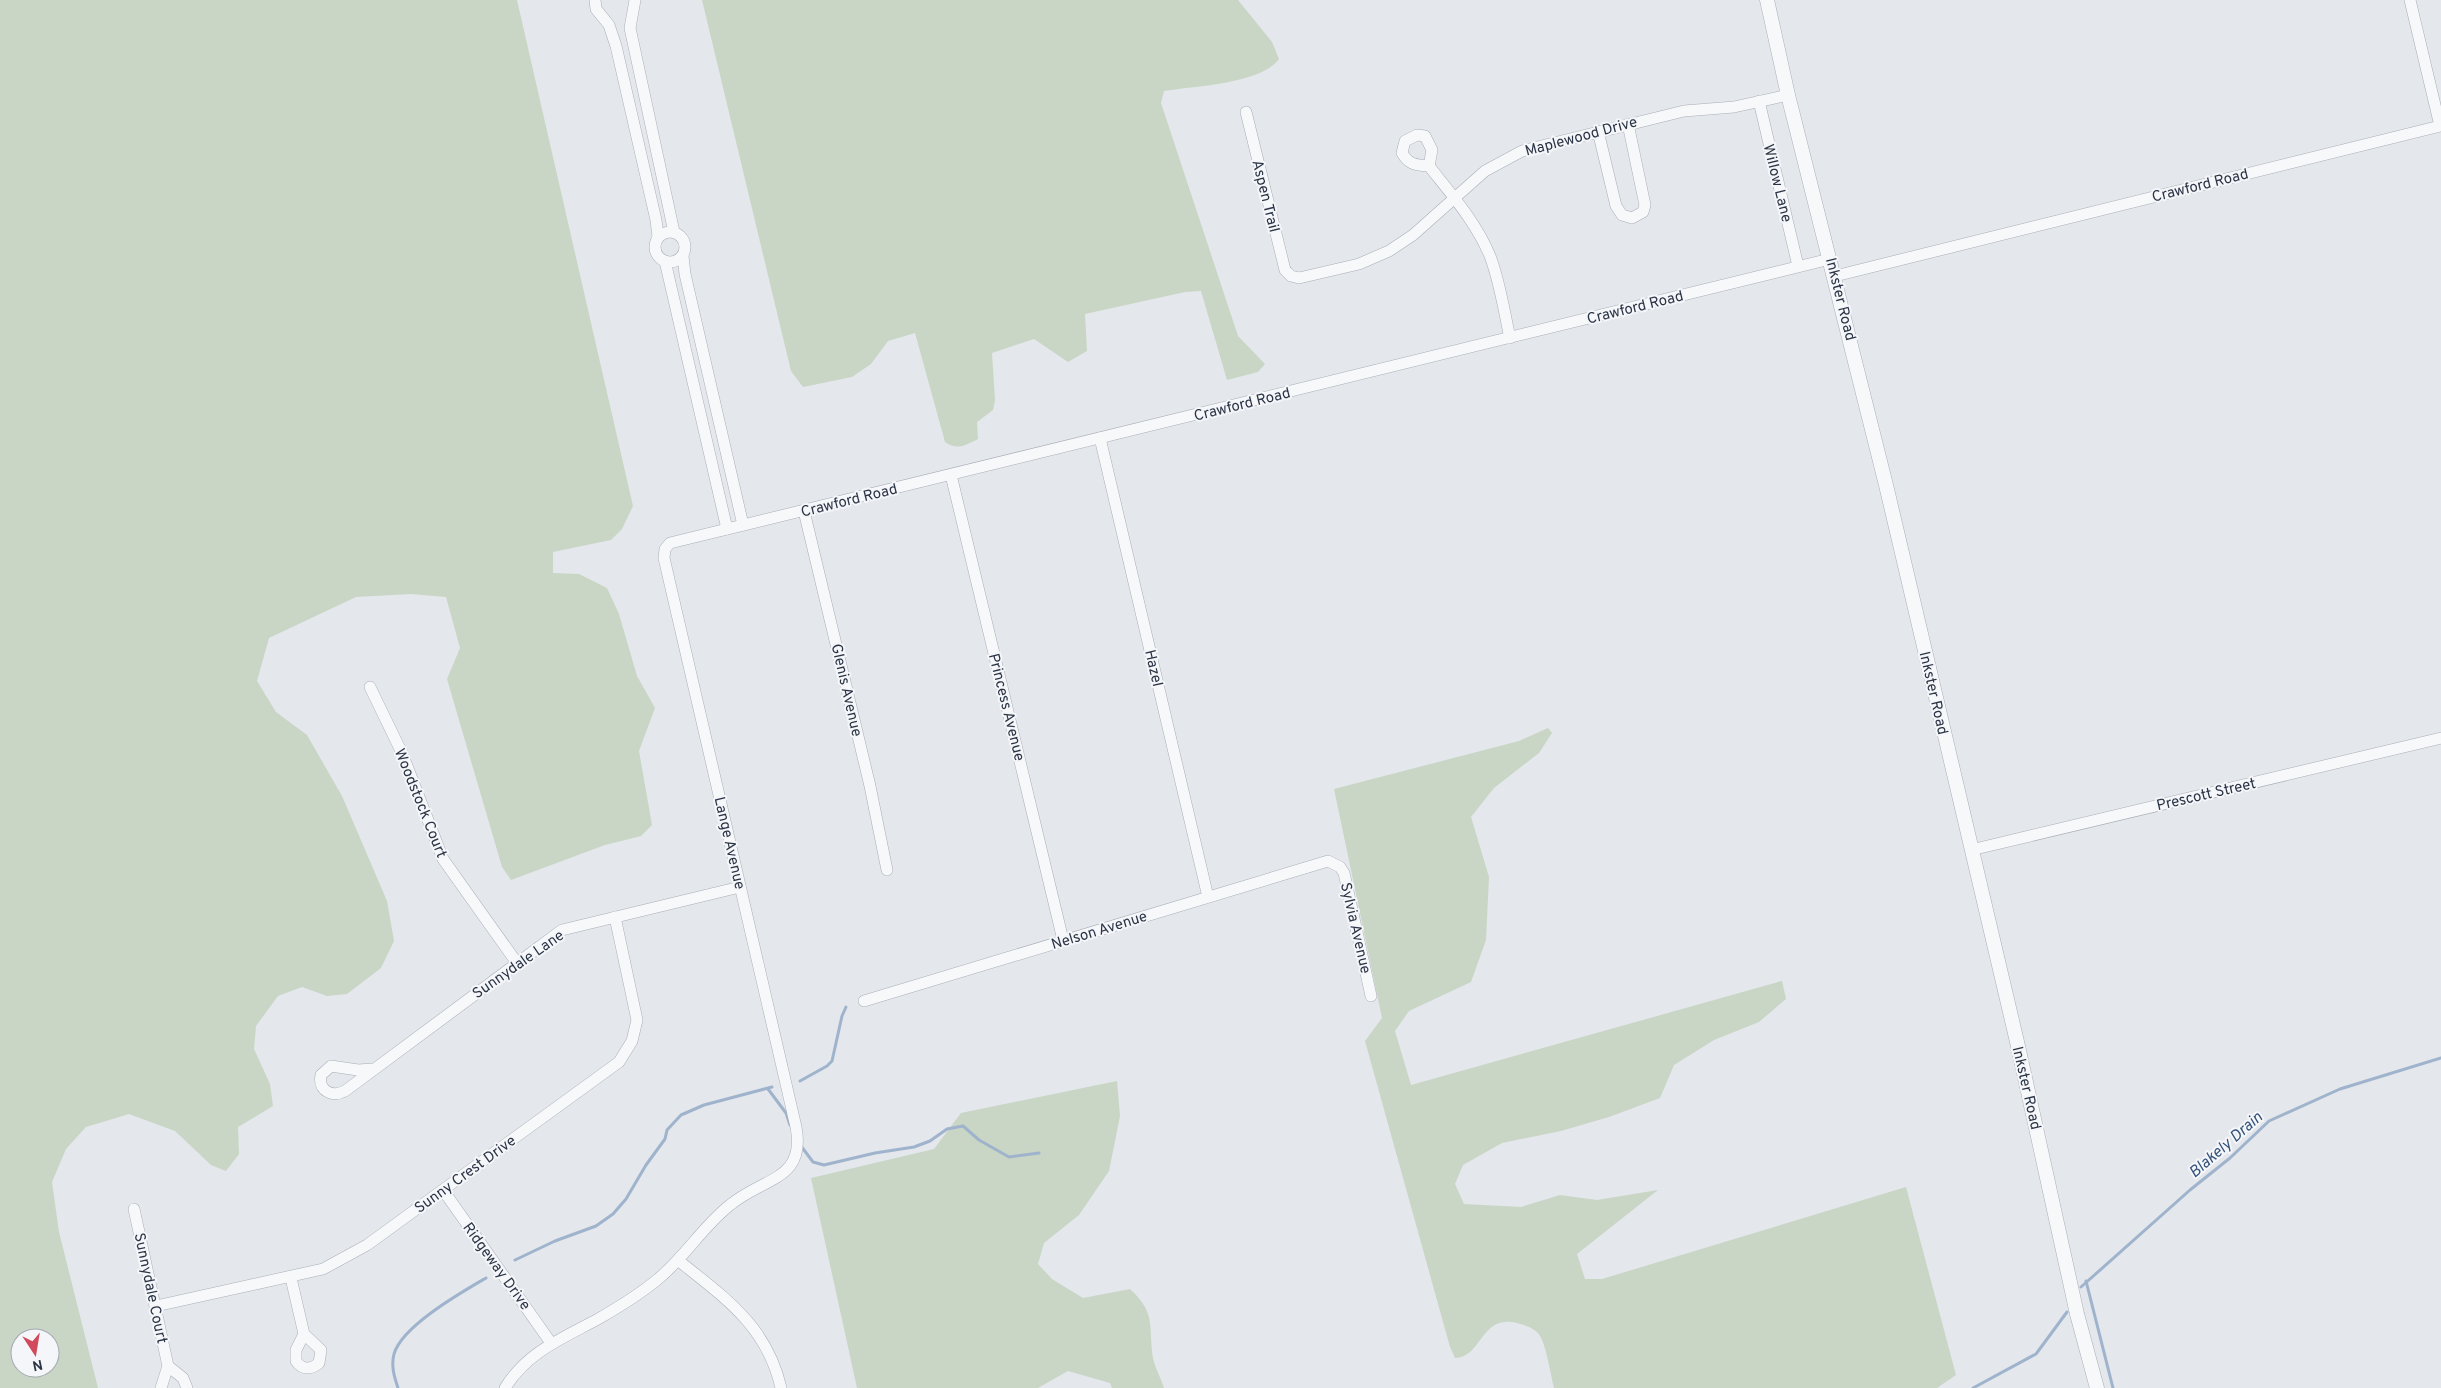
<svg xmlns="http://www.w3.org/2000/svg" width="2441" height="1388" font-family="Overpass,sans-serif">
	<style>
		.green { fill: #c9d6c5; fill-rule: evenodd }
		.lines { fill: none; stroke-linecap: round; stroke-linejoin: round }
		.stream { stroke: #9fb4cc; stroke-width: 3 }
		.minor-casing { stroke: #a9aeb7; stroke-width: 12 }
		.tertiary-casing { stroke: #a9aeb7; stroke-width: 15 }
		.minor { stroke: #f7f8fa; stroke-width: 11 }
		.tertiary { stroke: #f7f8fa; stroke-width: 14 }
		.labels { text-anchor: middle; stroke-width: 4; stroke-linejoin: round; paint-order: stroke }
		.street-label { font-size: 15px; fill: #2b3445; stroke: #f4f6f9 }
		.water-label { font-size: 16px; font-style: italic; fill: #34527a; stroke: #f4f6f9 }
	</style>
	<rect width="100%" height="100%" fill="#e4e7ec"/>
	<g class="green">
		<path d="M 0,0 L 517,0 L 633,506 L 622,529 L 611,540 L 553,552 L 553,573 L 579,574 L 607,588 L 619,614 L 637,676 L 655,708 L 639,751 L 652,825 L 641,836 L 605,845 L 511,880 L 502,867 L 447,679 L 460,648 L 446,597 L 411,594 L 356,597 L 269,638 L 257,681 L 276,712 L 307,735 L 342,796 L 387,901 L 394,941 L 381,968 L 347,994 L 327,996 L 302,987 L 278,996 L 256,1026 L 254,1049 L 270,1084 L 273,1106 L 238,1127 L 239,1154 L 226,1171 L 211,1165 L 175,1131 L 129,1114 L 86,1127 L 66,1149 L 52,1182 L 59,1232 L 98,1388 L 0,1388 ZM 20,1338 L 50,1338 L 50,1368 L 20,1368 Z"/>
		<path d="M 702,0 L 1238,0 L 1272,42 L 1279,59 C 1261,84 1194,86 1164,91 L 1161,103 L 1238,336 L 1265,364 L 1258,372 L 1227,380 L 1201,291 L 1185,292 L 1085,314 L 1087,351 L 1068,362 L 1034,339 L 992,353 L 995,400 L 993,410 L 977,422 L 978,439 C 966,445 957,451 945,442 L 915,333 L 888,341 L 871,364 L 852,377 L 803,387 L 791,371 Z"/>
		<path d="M 1548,728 L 1552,733 L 1539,753 L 1494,788 L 1471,817 L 1489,877 L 1486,940 L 1471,982 L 1409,1011 L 1395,1031 L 1411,1085 L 1782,981 L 1786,999 L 1759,1022 L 1714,1040 L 1674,1065 L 1660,1098 L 1609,1117 L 1561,1131 L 1502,1143 L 1463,1165 L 1455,1184 L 1464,1204 L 1521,1207 L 1560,1195 L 1597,1200 L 1658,1190 L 1577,1254 L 1585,1279 L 1602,1279 L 1906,1187 L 1956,1375 L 1937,1388 L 1554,1388 C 1551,1376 1546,1345 1540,1336 C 1536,1329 1525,1325 1517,1323 C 1480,1314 1483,1357 1455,1358 L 1450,1347 L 1365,1041 L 1382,1018 L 1334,789 L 1519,741 Z"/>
		<path d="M 1117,1081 L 1120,1116 L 1109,1171 L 1079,1215 L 1044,1243 L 1038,1264 L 1052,1279 L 1083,1298 L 1130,1289 C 1157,1314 1148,1326 1153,1358 C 1155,1368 1161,1378 1164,1388 L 1112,1388 L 1110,1383 L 1068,1371 L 1038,1388 L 857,1388 L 811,1178 L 934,1149 L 961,1113 Z"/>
	</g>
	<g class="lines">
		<g class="stream">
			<path d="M 800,1081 L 827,1066 L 832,1061 L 842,1016 L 846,1007"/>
			<path d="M 768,1089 L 786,1113 L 790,1125"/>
			<path d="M 801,1146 L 813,1162 L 824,1165 L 875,1153 L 914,1147 L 930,1141 L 947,1129 L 963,1126 L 979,1140 L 1009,1157 L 1039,1153"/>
			<path d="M 515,1260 L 555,1241 L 596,1226 L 613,1214 L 626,1199 L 646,1165 L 665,1139 L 667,1130 L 681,1115 L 704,1105 L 772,1087"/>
			<path d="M 2086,1281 L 2113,1388"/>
			<path d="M 2081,1287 L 2190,1190 L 2230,1158 L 2269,1121 L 2340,1089 L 2441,1058"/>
			<path d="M 398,1388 C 394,1376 391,1366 394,1354 C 402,1326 462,1292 486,1278"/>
			<path d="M 1973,1388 L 2036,1354 L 2067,1312"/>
		</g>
		<defs>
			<g id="minor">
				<path d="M 595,0 L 596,9 L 609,25 L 616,46 L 656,220 L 658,237"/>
				<path d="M 635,0 L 630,28 L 674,232"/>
				<path d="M 1759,101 L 1798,266"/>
				<path d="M 1246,112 L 1285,270 L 1291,276 L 1299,278 L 1359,264 L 1389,251 L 1413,235 L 1485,171 L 1522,151 L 1684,111 L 1734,107 L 1788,95"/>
				<path d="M 1598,131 L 1616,206 L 1622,215 L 1632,218 L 1643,212 L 1645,205 L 1628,124"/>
				<path d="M 1429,166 L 1432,150 L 1425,136 L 1417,135 L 1405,141 L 1402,153 C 1409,165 1416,165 1429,166 C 1451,194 1476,222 1490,256 C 1500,282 1504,311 1510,338"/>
				<circle cx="670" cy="247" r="15"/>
				<path d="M 683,256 L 685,274 L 743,525"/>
				<path d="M 665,261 L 727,529"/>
				<path d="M 1835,276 L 2440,126 L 2410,0"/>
				<path d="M 1100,438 L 1208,897"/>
				<path d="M 951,475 L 1063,940"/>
				<path d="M 804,511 L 870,786 L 887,870"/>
				<path d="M 370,687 L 402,753 L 443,859 L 517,963"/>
				<path d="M 1971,850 L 2441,738"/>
				<path d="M 864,1001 L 1328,861 L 1340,867 L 1344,873 L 1371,996"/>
				<path d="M 373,1069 L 358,1070 L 331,1066 L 321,1075 C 318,1090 331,1098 345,1091 L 562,930 L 740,887"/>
				<path d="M 443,1190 L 551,1343"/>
				<path d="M 134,1209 L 168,1366 L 161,1388"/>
				<path d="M 679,1261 C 725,1298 767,1326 781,1388"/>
				<path d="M 291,1278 L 304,1334 L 296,1350 L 296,1361 C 302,1370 311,1370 319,1363 L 321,1350 L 304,1334"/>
				<path d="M 156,1306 L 323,1269 L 367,1245 L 619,1062 L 632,1041 L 637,1020 L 615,917"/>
				<path d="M 168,1366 L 183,1378 L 187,1388"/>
				<path d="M 505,1388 C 527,1352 563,1338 598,1319 C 619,1307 640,1294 658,1279 C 685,1257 703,1226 730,1205 C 763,1177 806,1181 796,1127 L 664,558 L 665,549 L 670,543 L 1830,259"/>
			</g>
			<path id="tertiary" d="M 1767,0 L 1788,95 L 1886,485 L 2018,1046 L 2077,1314 L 2097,1388"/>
		</defs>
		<use href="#minor" class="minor-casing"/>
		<use href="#tertiary" class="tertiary-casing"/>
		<use href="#minor" class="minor"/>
		<use href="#tertiary" class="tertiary"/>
	</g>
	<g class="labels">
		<g class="street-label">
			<text transform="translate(1581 136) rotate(-15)" y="5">Maplewood Drive</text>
			<text transform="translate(1778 183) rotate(76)" y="5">Willow Lane</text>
			<text transform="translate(2200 185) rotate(-14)" y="5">Crawford Road</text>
			<text transform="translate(1266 196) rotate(76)" y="5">Aspen Trail</text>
			<text transform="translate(1841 299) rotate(76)" y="5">Inkster Road</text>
			<text transform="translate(1635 307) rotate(-14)" y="5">Crawford Road</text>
			<text transform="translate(1242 404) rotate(-14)" y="5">Crawford Road</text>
			<text transform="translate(849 500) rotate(-14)" y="5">Crawford Road</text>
			<text transform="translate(1154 668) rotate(77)" y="5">Hazel</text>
			<text transform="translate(847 690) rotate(77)" y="5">Glenis Avenue</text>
			<text transform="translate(1934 693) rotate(77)" y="5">Inkster Road</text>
			<text transform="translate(1007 707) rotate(76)" y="5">Princess Avenue</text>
			<text transform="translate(2206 794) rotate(-13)" y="5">Prescott Street</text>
			<text transform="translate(421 803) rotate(68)" y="5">Woodstock Court</text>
			<text transform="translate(730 843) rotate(77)" y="5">Lange Avenue</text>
			<text transform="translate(1356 928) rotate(77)" y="5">Sylvia Avenue</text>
			<text transform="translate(1099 930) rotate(-17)" y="5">Nelson Avenue</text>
			<text transform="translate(518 964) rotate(-35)" y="5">Sunnydale Lane</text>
			<text transform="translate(2027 1088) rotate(77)" y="5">Inkster Road</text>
			<text transform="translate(465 1174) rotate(-36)" y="5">Sunny Crest Drive</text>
			<text transform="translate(497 1266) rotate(54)" y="5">Ridgeway Drive</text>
			<text transform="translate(151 1288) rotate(78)" y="5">Sunnydale Court</text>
		</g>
		<g class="water-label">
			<text transform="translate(2225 1144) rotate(-41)" y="6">Blakely Drain</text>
		</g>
	</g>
	<g transform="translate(35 1353) rotate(168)"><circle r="24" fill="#f4f6f9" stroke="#a4a8b1"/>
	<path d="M0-4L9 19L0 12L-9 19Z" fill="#d1495b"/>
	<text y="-8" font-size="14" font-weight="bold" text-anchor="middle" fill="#2b3445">N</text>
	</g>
</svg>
